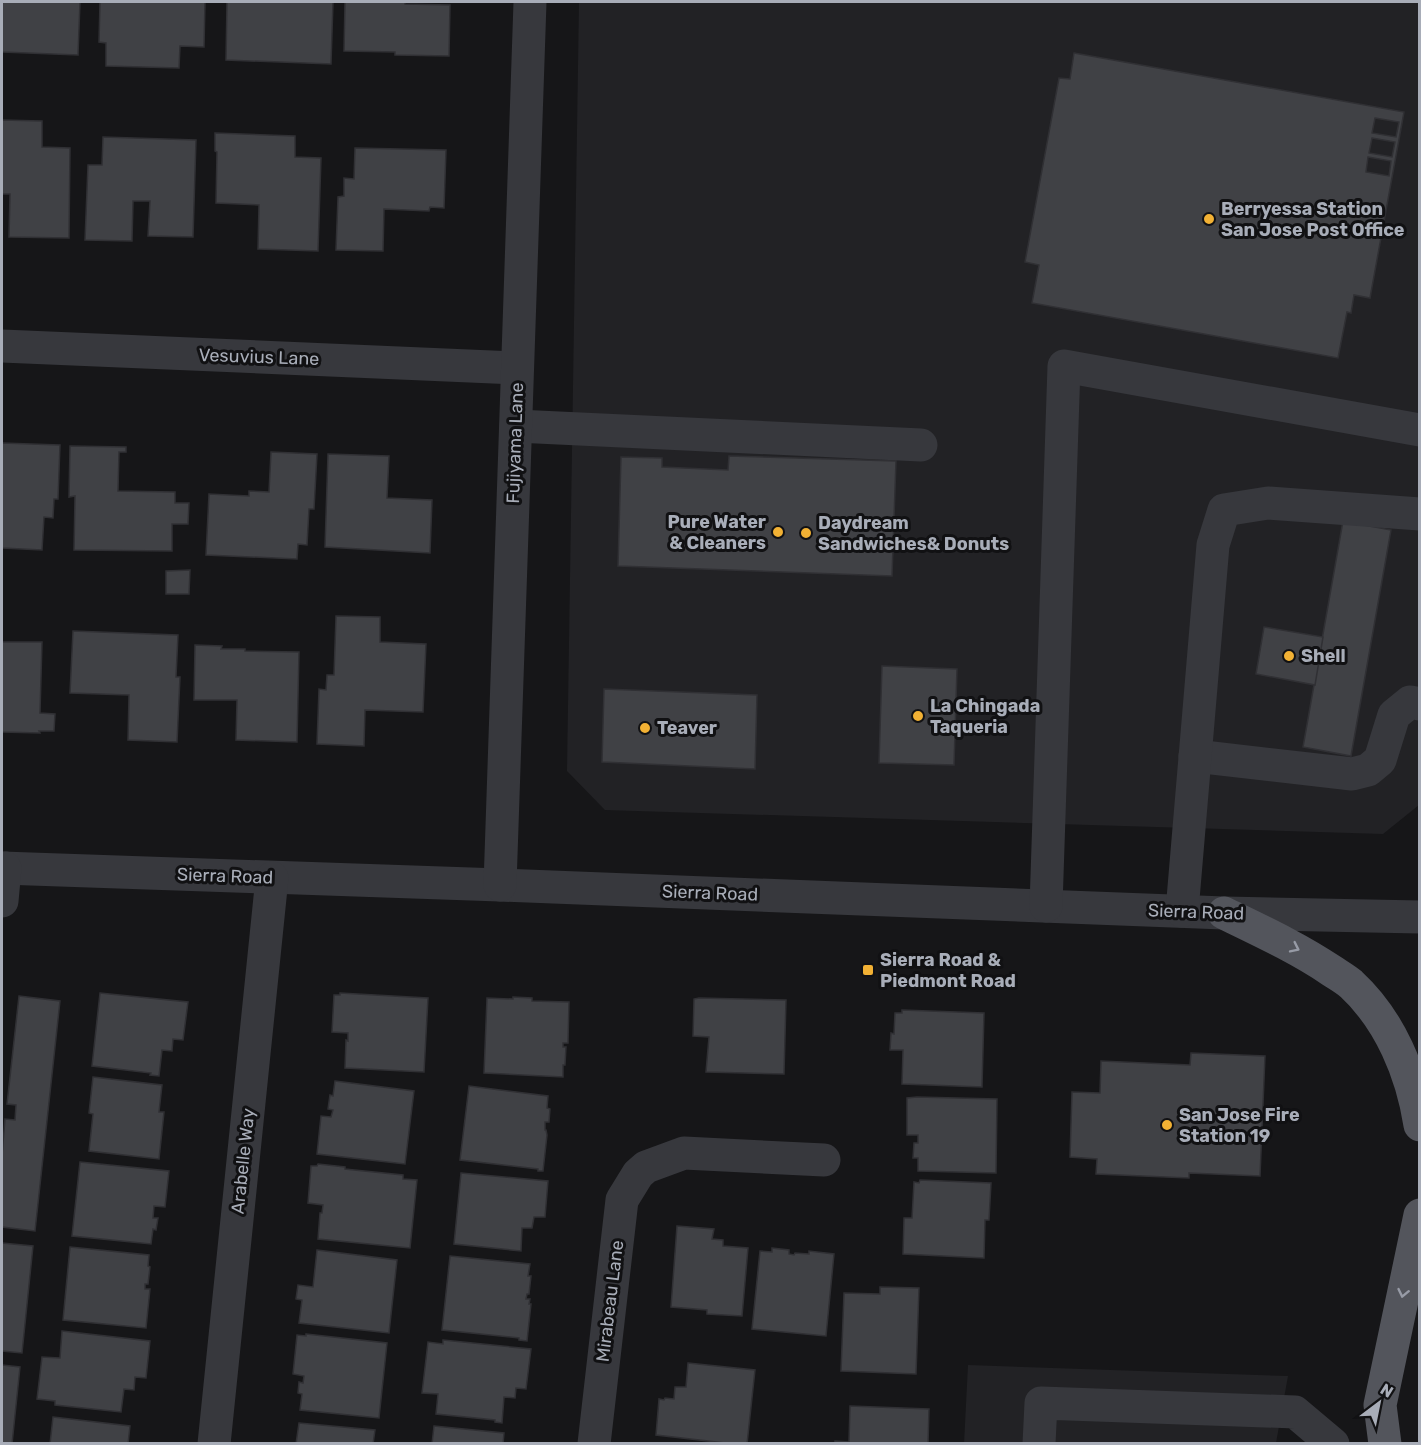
<svg xmlns="http://www.w3.org/2000/svg" width="1421" height="1445" font-family="Rubik,sans-serif">
	<style>
		.built { fill: #222225 }
		.building { fill: #404145; stroke: #303034; stroke-width: 1.5; fill-rule: evenodd }
		.lines { fill: none; stroke-linecap: round; stroke-linejoin: round }
		.minor { stroke: #37383d; stroke-width: 33 }
		.major { stroke: #53555c; stroke-width: 33 }
		.oneway { stroke: #979ba6 }
		.poi-dot { fill: #f2b134; stroke: #111113; stroke-width: 2 }
		.labels { text-anchor: middle; stroke-width: 6; stroke-linejoin: round; paint-order: stroke }
		.poi-label { font-size: 18px; font-weight: bold; fill: #a8adb8; stroke: #111113; text-anchor: start }
		.street-label { font-size: 18px; fill: #a8adb8; stroke: #111113 }
	</style>
	<rect width="100%" height="100%" fill="#161618"/>
	<g class="built">
		<path d="M 579,2 L 1419,2 L 1419,805 L 1383,834 L 605,810 L 567,771 Z"/>
		<path d="M 968,1365 L 1288,1376 L 1276,1443 L 964,1444 Z"/>
	</g>
	<g class="building">
		<path d="M 2,2 L 80,2 L 78,55 L 2,52 Z"/>
		<path d="M 100,2 L 205,2 L 204,47 L 180,46 L 179,68 L 106,66 L 106,43 L 99,42 Z"/>
		<path d="M 227,2 L 333,2 L 331,64 L 226,60 Z"/>
		<path d="M 345,2 L 405,2 L 405,4 L 450,5 L 449,56 L 395,55 L 395,52 L 344,51 Z"/>
		<path d="M 1074,53 L 1404,112 L 1370,298 L 1354,295 L 1351,313 L 1347,312 L 1338,358 L 1032,303 L 1039,265 L 1025,262 L 1059,78 L 1070,79 ZM 1375,118 L 1399,122 L 1396,137 L 1372,133 ZM 1372,138 L 1395,142 L 1392,157 L 1369,153 ZM 1368,157 L 1391,161 L 1389,176 L 1366,172 Z"/>
		<path d="M 2,120 L 42,121 L 42,147 L 70,148 L 69,238 L 9,237 L 10,194 L 2,194 Z"/>
		<path d="M 215,133 L 295,136 L 295,157 L 321,158 L 318,251 L 258,249 L 259,205 L 216,203 L 217,152 L 215,151 Z"/>
		<path d="M 103,137 L 196,140 L 193,237 L 148,236 L 150,201 L 133,201 L 132,241 L 85,240 L 88,165 L 102,165 Z"/>
		<path d="M 355,148 L 446,150 L 444,208 L 430,207 L 429,211 L 384,209 L 383,251 L 336,250 L 338,197 L 344,196 L 344,178 L 354,179 Z"/>
		<path d="M 2,443 L 60,445 L 58,499 L 54,499 L 53,518 L 44,517 L 42,550 L 2,548 Z"/>
		<path d="M 70,446 L 126,447 L 126,452 L 119,452 L 118,491 L 175,492 L 175,503 L 189,503 L 188,524 L 172,524 L 172,551 L 74,550 L 75,496 L 69,497 Z"/>
		<path d="M 271,452 L 317,454 L 314,509 L 309,509 L 307,545 L 298,544 L 297,559 L 206,555 L 209,494 L 249,496 L 249,491 L 269,492 Z"/>
		<path d="M 328,454 L 389,456 L 387,498 L 432,500 L 430,553 L 325,547 Z"/>
		<path d="M 729,456 L 896,461 L 892,576 L 618,566 L 621,457 L 662,458 L 662,467 L 728,470 Z"/>
		<path d="M 1343,521 L 1391,530 L 1351,756 L 1303,747 Z"/>
		<path d="M 190,570 L 189,594 L 166,594 L 166,571 Z"/>
		<path d="M 336,616 L 380,617 L 380,642 L 426,644 L 423,712 L 365,710 L 364,746 L 317,744 L 319,689 L 326,690 L 327,675 L 334,675 Z"/>
		<path d="M 1264,627 L 1323,637 L 1315,685 L 1256,674 Z"/>
		<path d="M 73,631 L 178,635 L 176,677 L 180,677 L 177,742 L 128,740 L 129,695 L 70,693 Z"/>
		<path d="M 2,642 L 42,642 L 40,713 L 55,714 L 54,731 L 39,731 L 40,733 L 2,732 Z"/>
		<path d="M 195,645 L 222,646 L 221,649 L 245,649 L 245,651 L 299,652 L 297,742 L 236,740 L 237,700 L 194,700 Z"/>
		<path d="M 882,666 L 957,669 L 954,765 L 879,763 Z"/>
		<path d="M 604,689 L 757,695 L 755,769 L 602,762 Z"/>
		<path d="M 100,993 L 188,1002 L 183,1040 L 173,1039 L 172,1051 L 162,1050 L 159,1076 L 150,1075 L 151,1073 L 92,1066 Z"/>
		<path d="M 340,993 L 428,998 L 424,1072 L 345,1068 L 346,1040 L 348,1041 L 348,1033 L 332,1032 L 334,995 L 340,995 Z"/>
		<path d="M 19,996 L 60,1001 L 35,1231 L 2,1227 L 2,1155 L 5,1119 L 15,1120 L 16,1105 L 7,1104 Z"/>
		<path d="M 513,997 L 532,998 L 532,1001 L 569,1002 L 568,1043 L 563,1043 L 563,1047 L 566,1047 L 565,1065 L 563,1065 L 563,1077 L 484,1073 L 487,998 L 513,999 Z"/>
		<path d="M 699,998 L 786,1000 L 784,1074 L 706,1072 L 709,1037 L 693,1036 L 694,999 Z"/>
		<path d="M 902,1010 L 984,1013 L 982,1087 L 902,1084 L 903,1050 L 890,1050 L 891,1033 L 894,1034 L 895,1013 L 902,1013 Z"/>
		<path d="M 1191,1053 L 1265,1056 L 1260,1176 L 1189,1173 L 1189,1178 L 1096,1174 L 1097,1159 L 1070,1157 L 1072,1092 L 1100,1093 L 1101,1061 L 1190,1065 Z"/>
		<path d="M 93,1077 L 162,1085 L 159,1112 L 164,1112 L 159,1159 L 89,1151 L 93,1114 L 89,1113 Z"/>
		<path d="M 335,1081 L 414,1091 L 405,1164 L 317,1154 L 321,1116 L 331,1117 L 333,1110 L 328,1109 L 330,1095 L 333,1096 Z"/>
		<path d="M 469,1086 L 548,1096 L 547,1108 L 550,1109 L 549,1122 L 545,1122 L 545,1130 L 546,1130 L 547,1135 L 543,1171 L 538,1171 L 538,1169 L 460,1160 Z"/>
		<path d="M 917,1097 L 997,1099 L 996,1173 L 918,1171 L 918,1158 L 913,1158 L 914,1143 L 918,1143 L 918,1135 L 907,1135 L 907,1098 Z"/>
		<path d="M 80,1162 L 169,1171 L 165,1207 L 154,1206 L 153,1218 L 158,1218 L 156,1230 L 153,1229 L 151,1244 L 72,1236 Z"/>
		<path d="M 318,1164 L 345,1167 L 345,1169 L 403,1175 L 403,1179 L 417,1180 L 410,1248 L 318,1239 L 320,1213 L 322,1213 L 323,1205 L 308,1203 L 311,1166 L 317,1166 Z"/>
		<path d="M 461,1173 L 548,1181 L 545,1217 L 534,1217 L 532,1228 L 522,1228 L 521,1251 L 454,1244 Z"/>
		<path d="M 920,1180 L 991,1183 L 989,1220 L 985,1220 L 984,1258 L 903,1254 L 904,1218 L 912,1218 L 914,1182 L 919,1183 Z"/>
		<path d="M 677,1226 L 714,1229 L 712,1239 L 723,1240 L 723,1246 L 748,1248 L 742,1316 L 707,1314 L 707,1310 L 671,1307 Z"/>
		<path d="M 2,1243 L 33,1246 L 22,1353 L 2,1351 Z"/>
		<path d="M 70,1247 L 149,1255 L 148,1266 L 150,1267 L 148,1284 L 145,1284 L 145,1289 L 150,1289 L 146,1328 L 63,1320 Z"/>
		<path d="M 772,1248 L 789,1250 L 789,1254 L 794,1255 L 795,1253 L 809,1254 L 809,1251 L 834,1254 L 826,1336 L 752,1329 L 760,1251 L 772,1252 Z"/>
		<path d="M 317,1250 L 397,1260 L 389,1333 L 299,1323 L 302,1300 L 296,1299 L 298,1285 L 313,1287 Z"/>
		<path d="M 450,1256 L 530,1264 L 528,1276 L 531,1276 L 529,1294 L 527,1294 L 526,1299 L 530,1299 L 529,1304 L 531,1304 L 527,1341 L 519,1340 L 519,1338 L 442,1330 Z"/>
		<path d="M 880,1287 L 919,1288 L 916,1374 L 841,1371 L 844,1293 L 880,1294 Z"/>
		<path d="M 62,1331 L 150,1341 L 146,1378 L 135,1377 L 134,1390 L 124,1389 L 121,1412 L 55,1405 L 55,1401 L 37,1399 L 42,1357 L 60,1358 Z"/>
		<path d="M 306,1334 L 387,1343 L 379,1418 L 300,1410 L 302,1394 L 298,1393 L 299,1382 L 303,1383 L 304,1376 L 293,1374 L 297,1335 L 306,1336 Z"/>
		<path d="M 443,1340 L 531,1349 L 526,1389 L 516,1388 L 515,1398 L 504,1397 L 502,1423 L 495,1422 L 495,1420 L 436,1414 L 438,1394 L 422,1393 L 428,1342 L 443,1344 Z"/>
		<path d="M 688,1363 L 755,1370 L 747,1444 L 734,1444 L 656,1435 L 659,1399 L 664,1400 L 665,1398 L 674,1399 L 675,1387 L 686,1387 Z"/>
		<path d="M 2,1365 L 20,1367 L 12,1444 L 2,1444 Z"/>
		<path d="M 850,1406 L 929,1409 L 928,1444 L 835,1444 L 835,1441 L 849,1442 Z"/>
		<path d="M 53,1417 L 130,1426 L 128,1444 L 50,1444 Z"/>
		<path d="M 299,1423 L 375,1430 L 373,1444 L 296,1444 Z"/>
		<path d="M 434,1426 L 504,1433 L 503,1444 L 432,1444 Z"/>
	</g>
	<g class="lines">
		<g class="minor">
			<path d="M 2,346 L 517,368"/>
			<path d="M 516,426 L 921,445"/>
			<path d="M 1195,756 L 1352,774 L 1368,770 L 1380,760 L 1394,715 L 1410,702 L 1420,704"/>
			<path d="M 2,868 L 500,885 L 1224,913 L 1420,917"/>
			<path d="M 500,885 L 530,2"/>
			<path d="M 2,901 L 5,868"/>
			<path d="M 1046,906 L 1064,366 L 1420,430"/>
			<path d="M 1182,911 L 1213,545 L 1224,510 L 1268,503 L 1420,514"/>
			<path d="M 214,1444 L 272,878"/>
			<path d="M 594,1444 L 622,1200 L 638,1174 L 646,1167 L 684,1153 L 824,1160"/>
			<path d="M 1039,1444 L 1041,1403 L 1295,1412 L 1333,1444"/>
		</g>
		<g class="major">
			<path d="M 1224,913 C 1261,931 1298,948 1332,971 C 1338,975 1345,979 1351,984 C 1390,1020 1412,1073 1420,1125"/>
			<path d="M 1385,1444 L 1380,1405 L 1420,1215"/>
		</g>
	</g>
	<defs><path id="oneway-chevron" d="M-2-3.5L2.5 0L-2 3.5" fill="none" stroke-width="1.6" stroke-linecap="round" stroke-linejoin="round" transform="scale(1.5)"/></defs>
	<g class="oneway">
		<use href="#oneway-chevron" transform="translate(1295 948) rotate(26)"/>
		<use href="#oneway-chevron" transform="translate(1403 1293) rotate(102)"/>
	</g>
	<g class="poi-dot">
		<circle cx="1209" cy="219" r="6"/>
		<circle cx="778" cy="532" r="6"/>
		<circle cx="806" cy="533" r="6"/>
		<circle cx="1289" cy="656" r="6"/>
		<circle cx="918" cy="716" r="6"/>
		<circle cx="645" cy="728" r="6"/>
		<rect x="862" y="964" width="12" height="12" rx="3"/>
		<circle cx="1167" cy="1125" r="6"/>
	</g>
	<g class="labels">
		<g class="poi-label">
			<text x="1221" y="215">Berryessa Station<tspan x="1221" dy="21">San Jose Post Office</tspan></text>
			<text x="766" y="528" text-anchor="end">Pure Water<tspan x="766" dy="21">&amp; Cleaners</tspan></text>
			<text x="818" y="529">Daydream<tspan x="818" dy="21">Sandwiches&amp; Donuts</tspan></text>
			<text x="1301" y="662">Shell</text>
			<text x="930" y="712">La Chingada<tspan x="930" dy="21">Taqueria</tspan></text>
			<text x="657" y="734">Teaver</text>
			<text x="880" y="966">Sierra Road &amp;<tspan x="880" dy="21">Piedmont Road</tspan></text>
			<text x="1179" y="1121">San Jose Fire<tspan x="1179" dy="21">Station 19</tspan></text>
		</g>
		<g class="street-label">
			<text transform="translate(259 357) rotate(2)" y="6">Vesuvius Lane</text>
			<text transform="translate(515 443) rotate(-88)" y="6">Fujiyama Lane</text>
			<text transform="translate(225 876) rotate(2)" y="6">Sierra Road</text>
			<text transform="translate(710 893) rotate(2)" y="6">Sierra Road</text>
			<text transform="translate(1196 912) rotate(2)" y="6">Sierra Road</text>
			<text transform="translate(243 1161) rotate(-84)" y="6">Arabelle Way</text>
			<text transform="translate(610 1301) rotate(-83)" y="6">Mirabeau Lane</text>
		</g>
	</g>
	<rect width="1421" height="1445" fill="none" stroke="#a8adb8" stroke-width="6"/>
	<g transform="translate(1379 1403) rotate(32)" stroke="#111113" stroke-width="4.5" paint-order="stroke">
	<path d="M0-4.5L10 22L0 15L-10 22Z" fill="#a8adb8"/>
	<text y="-9" font-size="16" font-weight="bold" text-anchor="middle" fill="#a8adb8">N</text>
	</g>
</svg>
